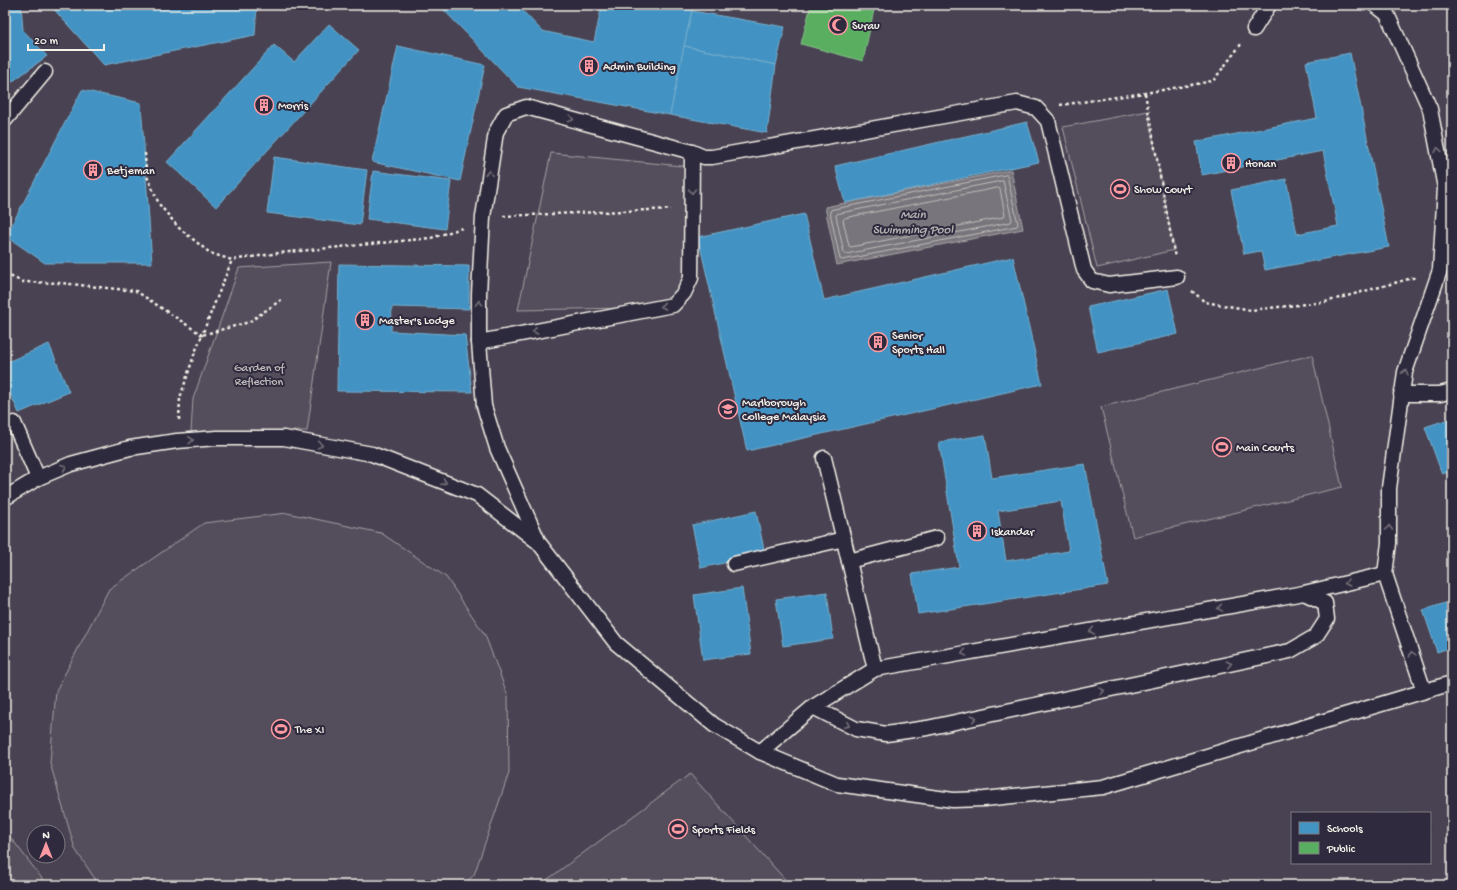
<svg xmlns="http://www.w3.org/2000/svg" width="1457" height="890" font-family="'Gochi Hand',sans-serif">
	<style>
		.built { fill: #484352; fill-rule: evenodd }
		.green { fill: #534e5c; stroke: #a4a0a2 }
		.water { fill: #78747b; stroke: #aaa6a7 }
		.schools { fill: #4393c3; stroke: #78afce; fill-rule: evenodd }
		.public { fill: #5aae61; stroke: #88c28a }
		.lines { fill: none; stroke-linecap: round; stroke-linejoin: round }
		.shore { stroke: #c2bfbc; stroke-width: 1 }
		.service-casing { stroke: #f4f1e8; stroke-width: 17 }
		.path { stroke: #f4f1e8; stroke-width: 2.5; stroke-dasharray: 3 3; stroke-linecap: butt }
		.service { stroke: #2f2a3d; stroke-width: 14 }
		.oneway { stroke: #747079 }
		.labels { text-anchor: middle; stroke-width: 4; stroke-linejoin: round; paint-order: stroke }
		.poi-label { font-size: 12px; fill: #f4f1e8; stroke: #2f2a3d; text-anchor: start }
		.park-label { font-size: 12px; fill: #bcb8b7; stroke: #2f2a3d }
		.water-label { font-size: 13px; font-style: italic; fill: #b6b2b2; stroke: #2f2a3d }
	</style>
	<rect width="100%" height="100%" fill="#3b3647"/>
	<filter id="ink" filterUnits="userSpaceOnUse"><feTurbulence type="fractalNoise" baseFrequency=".025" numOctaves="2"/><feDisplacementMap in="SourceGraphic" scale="8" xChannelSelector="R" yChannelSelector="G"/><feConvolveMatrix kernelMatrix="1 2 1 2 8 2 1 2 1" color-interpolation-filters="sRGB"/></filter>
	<g filter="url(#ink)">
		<path class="built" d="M 5,5 L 1452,5 L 1452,885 L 5,885 ZM 1292,813 L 1430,813 L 1430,863 L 1292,863 ZM 34,832 L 58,832 L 58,856 L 34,856 Z"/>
		<g class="green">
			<path d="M 1148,111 L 1174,250 L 1097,268 L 1063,127 Z"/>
			<path d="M 551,153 L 692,167 L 683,307 L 518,310 Z"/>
			<path d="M 331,262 L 307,431 L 191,432 L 193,399 L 239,268 Z"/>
			<path d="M 1312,355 L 1342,487 L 1133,537 L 1101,407 Z"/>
			<path d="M 287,513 L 381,533 L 446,577 L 485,635 L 508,696 L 509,773 L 474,875 L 463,885 L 99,885 L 75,849 L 50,763 L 56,691 L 109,589 L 204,523 Z"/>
			<path d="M 690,774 L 790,885 L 540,885 Z"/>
			<path d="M 5,830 L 47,885 L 5,885 Z"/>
		</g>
		<path class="water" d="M 1011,170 L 1023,229 L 837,265 L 825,207 Z"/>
		<g class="schools">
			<path d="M 5,5 L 21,5 L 23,30 L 47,56 L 5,87 Z"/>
			<path d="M 50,5 L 257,5 L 255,35 L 104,65 Z"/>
			<path d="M 439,5 L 517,5 L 542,31 L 594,42 L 602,5 L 693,5 L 670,115 L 518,87 Z"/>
			<path d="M 692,11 L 785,27 L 776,65 L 684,46 Z"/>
			<path d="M 329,24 L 359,50 L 216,207 L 167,162 L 274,45 L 294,62 Z"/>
			<path d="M 398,46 L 485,65 L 460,181 L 372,162 Z"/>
			<path d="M 684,46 L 776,65 L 767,133 L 670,115 Z"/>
			<path d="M 1350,53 L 1389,247 L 1265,270 L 1261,251 L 1244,254 L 1231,190 L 1286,179 L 1297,234 L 1338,226 L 1323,151 L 1202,175 L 1196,142 L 1317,118 L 1306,62 Z"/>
			<path d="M 82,90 L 141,103 L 152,263 L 45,263 L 6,236 Z"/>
			<path d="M 1027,122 L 1039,162 L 845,203 L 835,166 Z"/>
			<path d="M 274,157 L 367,170 L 360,225 L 267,213 Z"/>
			<path d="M 373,171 L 451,181 L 445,229 L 367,219 Z"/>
			<path d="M 804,214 L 824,300 L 1013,257 L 1042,384 L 747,451 L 698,237 Z"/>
			<path d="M 339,264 L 469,266 L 469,309 L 392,307 L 391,331 L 465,335 L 472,392 L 337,391 Z"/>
			<path d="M 1168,289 L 1178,334 L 1098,352 L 1088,307 Z"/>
			<path d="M 49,344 L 69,392 L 19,413 L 5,382 L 5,363 Z"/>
			<path d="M 1452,418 L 1452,471 L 1442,474 L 1425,427 Z"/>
			<path d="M 985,435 L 992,478 L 1085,464 L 1108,585 L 918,614 L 912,574 L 959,567 L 939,442 ZM 1061,501 L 1069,551 L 1006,561 L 998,511 Z"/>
			<path d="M 756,511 L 765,554 L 701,568 L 692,525 Z"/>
			<path d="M 742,588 L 751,654 L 703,660 L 694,595 Z"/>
			<path d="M 827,592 L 833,639 L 783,646 L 776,599 Z"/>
			<path d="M 1452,601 L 1452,647 L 1437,652 L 1423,610 Z"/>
		</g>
		<path class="public" d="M 811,5 L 875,5 L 863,61 L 801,44 Z"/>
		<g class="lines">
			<g class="shore">
				<path d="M 1007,175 L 1018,224 L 1017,226 L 842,260 L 840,259 L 830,212 L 831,210 Z"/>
				<path d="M 1003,181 L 1012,220 L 1011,222 L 846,254 L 844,253 L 836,216 L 837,214 Z"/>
				<path d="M 998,188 L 1000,189 L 1005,215 L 1004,217 L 851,247 L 849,246 L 843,220 L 845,218 Z"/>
			</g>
			<defs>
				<g id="service">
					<path d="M 1375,5 L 1387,14 L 1430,109 L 1445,188 L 1440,270 L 1405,372 L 1389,488 L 1389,543 L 1385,574 L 1424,691"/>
					<path d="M 1254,29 L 1269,5"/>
					<path d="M 5,120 L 45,72"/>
					<path d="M 1177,277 L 1109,285 L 1092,281 L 1084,270 L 1048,121 L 1036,108 L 1017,103 L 712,157 L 704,157 L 692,152 L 526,107 L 506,114 L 496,132 L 483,217 L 479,294 L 479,342 L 484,406 L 497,448 L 539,543 L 616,643 L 714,725 L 760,752 L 837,784 L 953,800 L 984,799 L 1103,787 L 1452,683"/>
					<path d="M 479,342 L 673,305 L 684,293 L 691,278 L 692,152"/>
					<path d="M 1401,394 L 1440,394 L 1452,391"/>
					<path d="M 14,423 L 38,478"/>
					<path d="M 824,458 L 875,669"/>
					<path d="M 5,498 L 38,478 L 71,464 L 130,448 L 177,441 L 217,438 L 284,438 L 372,454 L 477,495 L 538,542"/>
					<path d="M 849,561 L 937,538"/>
					<path d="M 734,564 L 844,539"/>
					<path d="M 813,707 L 856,729 L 886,734 L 927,728 L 1290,651 L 1316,636 L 1327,619 L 1325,603 L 1304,593"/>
					<path d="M 760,752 L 813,707 L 875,669 L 1304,593 L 1385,574"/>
				</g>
			</defs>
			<use href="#service" class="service-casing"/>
			<g class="path">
				<path d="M 1145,93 L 1175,258"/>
				<path d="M 1060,105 L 1145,93 L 1213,81 L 1242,43"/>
				<path d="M 145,153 L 146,174 L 159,204 L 179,228 L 210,253 L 232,260 L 279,253 L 431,238 L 462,228"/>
				<path d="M 503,216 L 671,209"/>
				<path d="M 5,274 L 23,282 L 61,283 L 136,291 L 202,335 L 232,260"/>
				<path d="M 1192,291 L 1205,302 L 1251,310 L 1325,302 L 1416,277"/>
				<path d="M 179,420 L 180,398 L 194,355 L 202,335 L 249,322 L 281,300"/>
			</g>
			<use href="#service" class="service"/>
		</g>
		<defs><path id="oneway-chevron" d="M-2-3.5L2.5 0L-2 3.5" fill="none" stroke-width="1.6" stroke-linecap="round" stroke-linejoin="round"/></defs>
		<g class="oneway">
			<use href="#oneway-chevron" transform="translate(571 119) rotate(15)"/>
			<use href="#oneway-chevron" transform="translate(1438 150) rotate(-101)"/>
			<use href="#oneway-chevron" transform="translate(489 173) rotate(-81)"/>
			<use href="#oneway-chevron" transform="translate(692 191) rotate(91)"/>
			<use href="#oneway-chevron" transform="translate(479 303) rotate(-91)"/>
			<use href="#oneway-chevron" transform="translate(663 306) rotate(169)"/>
			<use href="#oneway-chevron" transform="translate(535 331) rotate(169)"/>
			<use href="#oneway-chevron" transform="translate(1405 372) rotate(-76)"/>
			<use href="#oneway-chevron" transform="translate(191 440) rotate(-4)"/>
			<use href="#oneway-chevron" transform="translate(320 445) rotate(10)"/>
			<use href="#oneway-chevron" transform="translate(64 467) rotate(-23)"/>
			<use href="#oneway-chevron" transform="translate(444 482) rotate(22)"/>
			<use href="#oneway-chevron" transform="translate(1389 528) rotate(-90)"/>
			<use href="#oneway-chevron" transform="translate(1347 583) rotate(167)"/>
			<use href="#oneway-chevron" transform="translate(1220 608) rotate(170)"/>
			<use href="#oneway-chevron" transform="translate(1092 631) rotate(170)"/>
			<use href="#oneway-chevron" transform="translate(964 653) rotate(170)"/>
			<use href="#oneway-chevron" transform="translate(1412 654) rotate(-108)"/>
			<use href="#oneway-chevron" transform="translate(1229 664) rotate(-12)"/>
			<use href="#oneway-chevron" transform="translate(1102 691) rotate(-12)"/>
			<use href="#oneway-chevron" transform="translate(974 718) rotate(-12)"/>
			<use href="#oneway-chevron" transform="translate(847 725) rotate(27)"/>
		</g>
	</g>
	<defs>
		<symbol id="mosque-ring" viewBox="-11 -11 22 22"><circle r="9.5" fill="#2f2a3d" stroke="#ff9aa2" stroke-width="1.5"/><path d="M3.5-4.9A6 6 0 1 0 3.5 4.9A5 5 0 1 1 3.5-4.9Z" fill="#ff9aa2"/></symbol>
		<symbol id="building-ring" viewBox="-11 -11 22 22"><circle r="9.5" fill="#2f2a3d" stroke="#ff9aa2" stroke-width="1.5"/><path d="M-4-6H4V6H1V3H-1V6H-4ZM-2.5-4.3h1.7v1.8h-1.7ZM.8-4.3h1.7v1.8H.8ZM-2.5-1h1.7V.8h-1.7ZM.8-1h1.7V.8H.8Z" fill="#ff9aa2"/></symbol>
		<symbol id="stadium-ring" viewBox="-11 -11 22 22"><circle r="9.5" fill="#2f2a3d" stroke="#ff9aa2" stroke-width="1.5"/><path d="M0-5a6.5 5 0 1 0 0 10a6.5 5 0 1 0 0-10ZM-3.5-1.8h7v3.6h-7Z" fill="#ff9aa2"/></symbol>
		<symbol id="university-ring" viewBox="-11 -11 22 22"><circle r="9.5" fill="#2f2a3d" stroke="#ff9aa2" stroke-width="1.5"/><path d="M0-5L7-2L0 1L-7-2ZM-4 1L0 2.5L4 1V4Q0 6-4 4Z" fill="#ff9aa2"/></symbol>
	</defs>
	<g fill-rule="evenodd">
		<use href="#mosque-ring" x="827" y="14" width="22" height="22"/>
		<use href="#building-ring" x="578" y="55" width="22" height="22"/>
		<use href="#building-ring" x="253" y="94" width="22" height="22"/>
		<use href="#building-ring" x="1220" y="152" width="22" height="22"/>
		<use href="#building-ring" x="82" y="159" width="22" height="22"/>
		<use href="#stadium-ring" x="1109" y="178" width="22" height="22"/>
		<use href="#building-ring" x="354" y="309" width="22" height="22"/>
		<use href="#building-ring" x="867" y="331" width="22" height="22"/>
		<use href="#university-ring" x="717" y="398" width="22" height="22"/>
		<use href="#stadium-ring" x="1211" y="436" width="22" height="22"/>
		<use href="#building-ring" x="966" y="520" width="22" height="22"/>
		<use href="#stadium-ring" x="270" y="718" width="22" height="22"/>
		<use href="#stadium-ring" x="667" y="818" width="22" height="22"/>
	</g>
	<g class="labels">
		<g class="poi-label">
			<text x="852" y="29">Surau</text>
			<text x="603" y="70">Admin Building</text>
			<text x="278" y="109">Morris</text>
			<text x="1245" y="167">Honan</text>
			<text x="107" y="174">Betjeman</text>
			<text x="1134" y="193">Show Court</text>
			<text x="379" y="324">Master's Lodge</text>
			<text x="892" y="339">Senior<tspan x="892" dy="14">Sports Hall</tspan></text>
			<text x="742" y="406">Marlborough<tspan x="742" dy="14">College Malaysia</tspan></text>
			<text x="1236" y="451">Main Courts</text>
			<text x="991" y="535">Iskandar</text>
			<text x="295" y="733">The XI</text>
			<text x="692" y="833">Sports Fields</text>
		</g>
		<g class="park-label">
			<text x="259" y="371">Garden of<tspan x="259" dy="14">Reflection</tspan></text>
		</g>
		<g class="water-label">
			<text x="913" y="218">Main<tspan x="913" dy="15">Swimming Pool</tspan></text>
		</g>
	</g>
	<rect width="1457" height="890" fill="none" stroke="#2f2a3d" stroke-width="20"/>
	<rect x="10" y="10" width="1437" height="870" fill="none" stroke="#f4f1e8" stroke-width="1.5" filter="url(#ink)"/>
	<rect x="1291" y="812" width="140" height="52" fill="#2f2a3d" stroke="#7e7a81"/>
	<rect x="1299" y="822" width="20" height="12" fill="#4393c3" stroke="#7e7a81"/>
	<text x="1327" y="832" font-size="12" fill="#f4f1e8">Schools</text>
	<rect x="1299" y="842" width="20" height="12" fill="#5aae61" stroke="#7e7a81"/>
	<text x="1327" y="852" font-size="12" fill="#f4f1e8">Public</text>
	<g transform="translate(46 844)"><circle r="19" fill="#2f2a3d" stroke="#7e7a81"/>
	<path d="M0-3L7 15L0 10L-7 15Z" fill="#ff9aa2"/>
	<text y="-6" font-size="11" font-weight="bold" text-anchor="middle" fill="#f4f1e8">N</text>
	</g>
	<path d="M28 44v6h76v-6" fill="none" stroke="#f4f1e8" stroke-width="2"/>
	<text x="34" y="44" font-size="12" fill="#f4f1e8" stroke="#2f2a3d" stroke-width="3" paint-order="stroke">20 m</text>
</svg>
